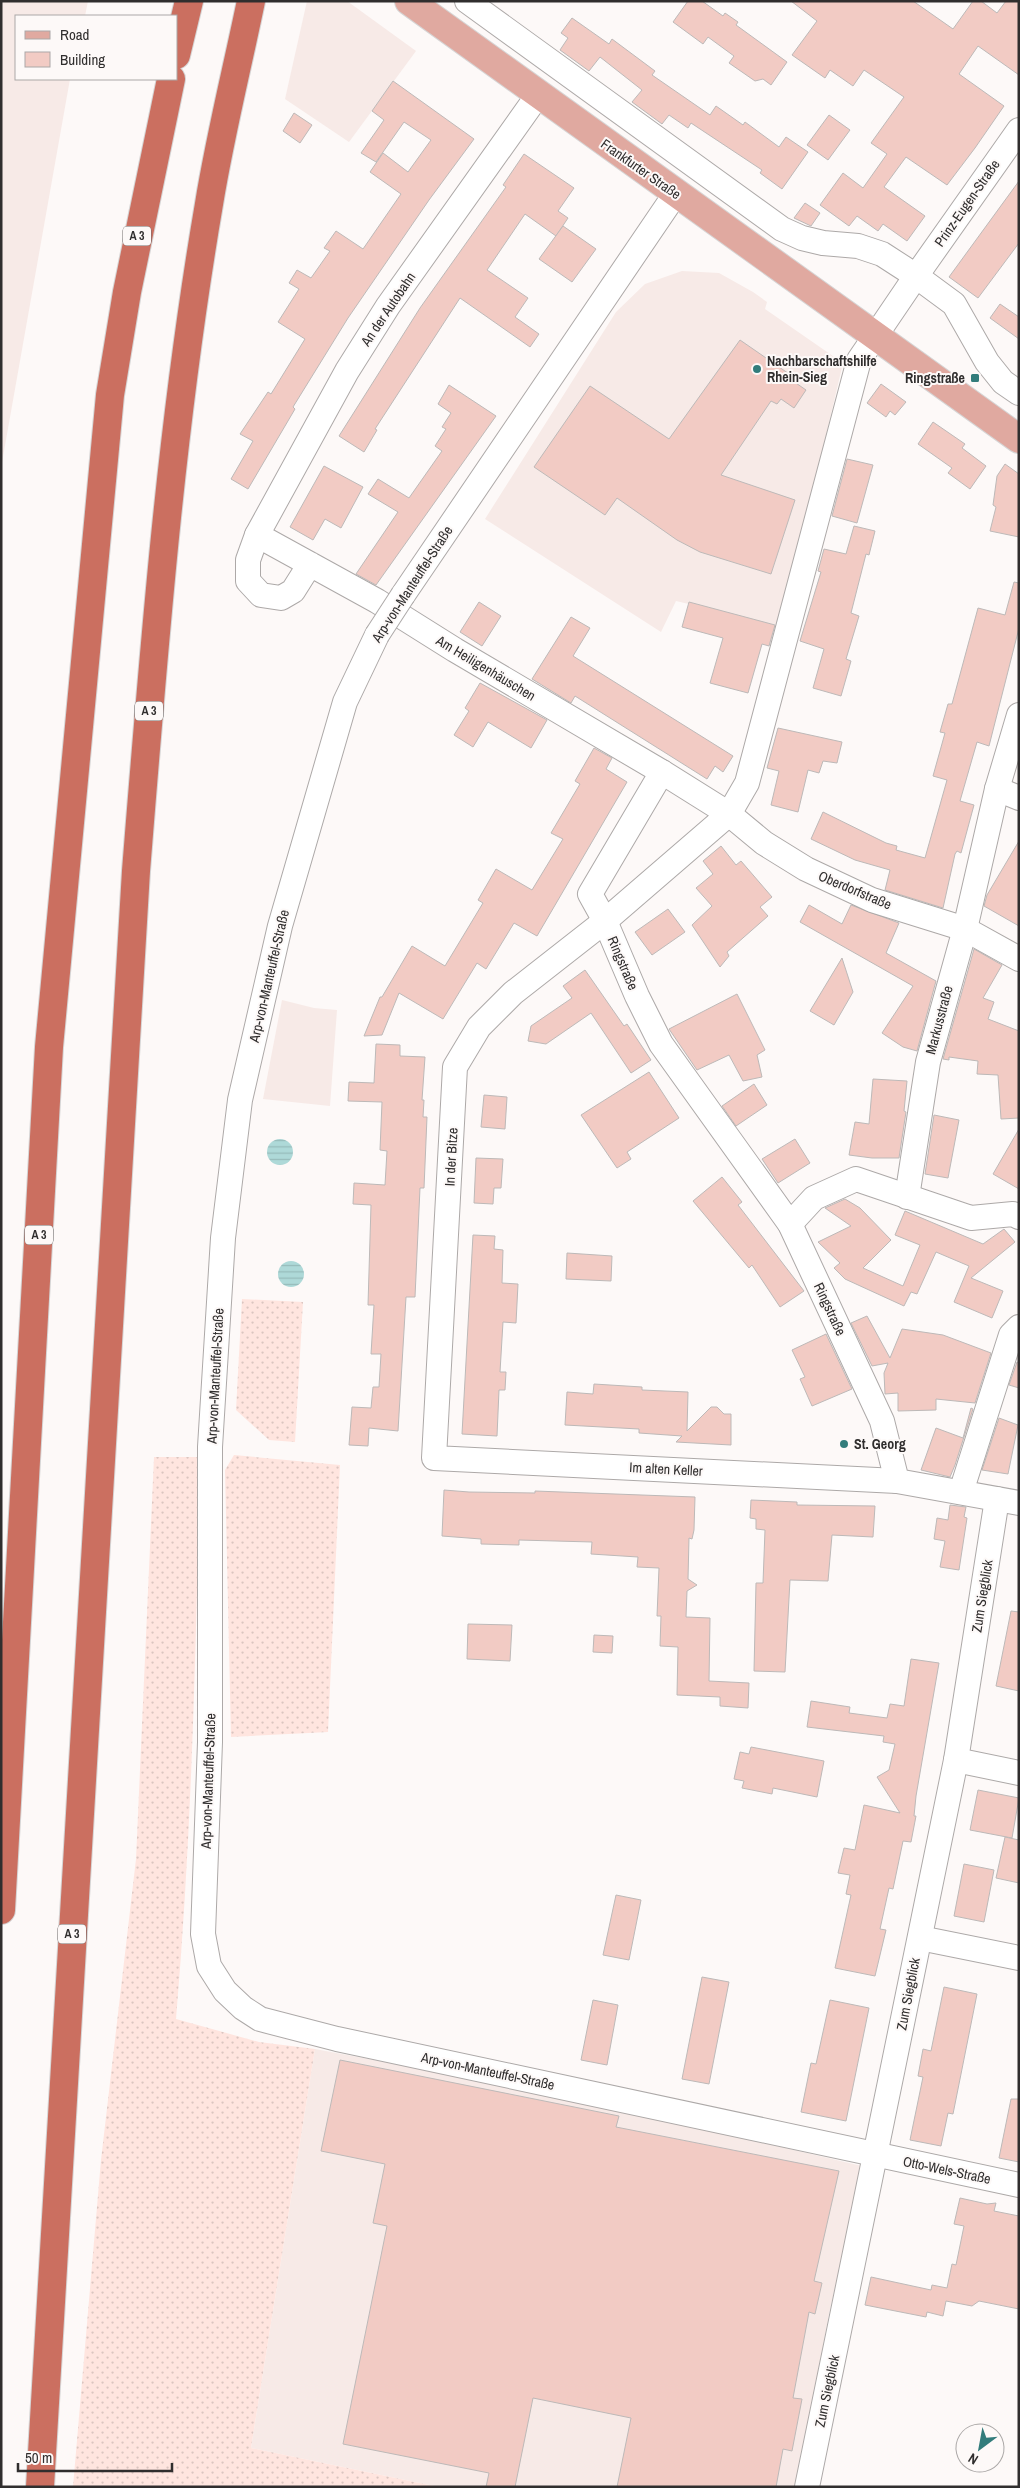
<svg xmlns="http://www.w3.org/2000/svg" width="1020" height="2488" font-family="'Archivo Narrow',sans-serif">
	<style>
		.built { fill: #f7eae7 }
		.grass { fill: url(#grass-dots) }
		.water { fill: url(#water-rules) }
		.building { fill: #f2cbc4; stroke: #bdb9b8 }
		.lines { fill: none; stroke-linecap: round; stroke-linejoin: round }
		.minor-casing { stroke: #ada9a8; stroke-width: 26 }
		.major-casing { stroke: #d6d5d5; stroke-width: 30 }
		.highway-casing { stroke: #d6d5d5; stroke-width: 30 }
		.minor { stroke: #fff; stroke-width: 24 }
		.major { stroke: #e0a9a0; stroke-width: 28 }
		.highway { stroke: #cb6f60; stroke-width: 28 }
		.minor-bridge-casing { stroke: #ada9a8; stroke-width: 26; stroke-linecap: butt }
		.minor-bridge { stroke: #fff; stroke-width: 24 }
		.poi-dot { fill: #327c7b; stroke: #fdf9f8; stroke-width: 2 }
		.labels { text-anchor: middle; stroke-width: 4; stroke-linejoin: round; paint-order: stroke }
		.shield { fill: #fdf9f8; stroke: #6e6b6b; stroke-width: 1 }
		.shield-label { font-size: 12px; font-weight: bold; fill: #302e2e }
		.street-label { font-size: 14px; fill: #302e2e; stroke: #fdf9f8 }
		.poi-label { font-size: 14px; font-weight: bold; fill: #302e2e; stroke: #fdf9f8; text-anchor: start }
	</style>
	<defs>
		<pattern id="grass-dots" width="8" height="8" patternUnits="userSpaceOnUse" patternTransform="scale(1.25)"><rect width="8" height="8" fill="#ffe5df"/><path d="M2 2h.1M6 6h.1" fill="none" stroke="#dbc5c0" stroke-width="1.8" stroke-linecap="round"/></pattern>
		<pattern id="water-rules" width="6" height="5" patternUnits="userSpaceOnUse" patternTransform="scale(1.25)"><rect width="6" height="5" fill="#aed9d8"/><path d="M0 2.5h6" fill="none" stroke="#96bbba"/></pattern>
	</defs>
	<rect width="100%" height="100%" fill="#fdf9f8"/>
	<g class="built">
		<path d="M 1,1 L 88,1 L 85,16 L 16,16 L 16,79 L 70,79 L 1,468 Z"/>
		<path d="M 307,1 L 347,1 L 416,51 L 349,142 L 285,99 Z"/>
		<path d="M 682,271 L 719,273 L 753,292 L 767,302 L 765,309 L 843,363 L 809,508 L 781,614 L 776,625 L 676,601 L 661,632 L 485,519 L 616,312 L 645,284 Z"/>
		<path d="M 282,1000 L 314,1008 L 337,1010 L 330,1106 L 263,1099 Z"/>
		<path d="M 315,2049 L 550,2093 L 862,2166 L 829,2314 L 796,2487 L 439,2487 L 251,2448 Z"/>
	</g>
	<g class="grass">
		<path d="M 242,1299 L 303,1302 L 295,1442 L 269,1440 L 236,1410 Z"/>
		<path d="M 234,1455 L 340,1465 L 328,1732 L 231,1737 L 225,1470 Z"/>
		<path d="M 154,1457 L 200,1457 C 196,1645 192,1832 176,2019 L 259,2042 L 315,2049 L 251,2448 L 439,2487 L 73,2487 L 101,2160 L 136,1859 Z"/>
	</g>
	<g class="water">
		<circle cx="280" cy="1152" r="13"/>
		<circle cx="291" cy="1274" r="13"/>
	</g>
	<g class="building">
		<path d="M 688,1 L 702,1 L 723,16 L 725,13 L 738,22 L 736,25 L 787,62 L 771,85 L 763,79 L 755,81 L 729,63 L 734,56 L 708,37 L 703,44 L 673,22 Z"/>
		<path d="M 791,1 L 913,1 L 953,29 L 973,1 L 981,1 L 997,13 L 1006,1 L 1019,1 L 1019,75 L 978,46 L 959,74 L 1004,106 L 975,148 L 947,185 L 906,157 L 884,187 L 925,216 L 907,241 L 883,224 L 878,231 L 857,216 L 849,226 L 820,205 L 843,173 L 863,188 L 887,154 L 871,143 L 904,97 L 864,70 L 853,86 L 830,70 L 825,78 L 792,55 L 817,21 Z"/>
		<path d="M 572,18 L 609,44 L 612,39 L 655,71 L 652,75 L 710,115 L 716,106 L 743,125 L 745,122 L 779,147 L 786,137 L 808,152 L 782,189 L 760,173 L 762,170 L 691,123 L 688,128 L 669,115 L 662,124 L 632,102 L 642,90 L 600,57 L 589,71 L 560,50 L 568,38 L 561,33 Z"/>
		<path d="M 393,81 L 474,139 L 429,200 L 348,318 L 293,407 L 295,409 L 248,489 L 231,479 L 253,441 L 240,434 L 268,392 L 271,394 L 305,339 L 278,322 L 299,289 L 289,283 L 297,270 L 311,278 L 330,251 L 324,248 L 336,231 L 363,249 L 401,194 L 370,172 L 383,153 L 408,172 L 431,140 L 404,122 L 376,162 L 361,153 L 384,120 L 372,111 Z"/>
		<path d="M 294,113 L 312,125 L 300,143 L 283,131 Z"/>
		<path d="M 829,115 L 850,130 L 828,160 L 807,145 Z"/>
		<path d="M 524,154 L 574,188 L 558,211 L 568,218 L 556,236 L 525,214 L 487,270 L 528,298 L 515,317 L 539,334 L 530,347 L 460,298 L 375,429 L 377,430 L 364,452 L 339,436 L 420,308 L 506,187 L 503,185 Z"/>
		<path d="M 1019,181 L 1019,243 L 978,298 L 949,277 Z"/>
		<path d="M 805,203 L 820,213 L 811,226 L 794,218 Z"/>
		<path d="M 563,226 L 596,249 L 572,282 L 539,259 Z"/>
		<path d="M 1000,304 L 1019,317 L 1019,339 L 990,318 Z"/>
		<path d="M 740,340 L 795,378 L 793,381 L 806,390 L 794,408 L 781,399 L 777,404 L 771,401 L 721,475 L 795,500 L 771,574 L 700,552 L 677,540 L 617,498 L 605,515 L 534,467 L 590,386 L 669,439 Z"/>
		<path d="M 881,384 L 906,402 L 895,415 L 890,411 L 886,417 L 867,403 Z"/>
		<path d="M 449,385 L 496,416 L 376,585 L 356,574 L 398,512 L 368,494 L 378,479 L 409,498 L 442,451 L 435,446 L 446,429 L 442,427 L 451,413 L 438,404 Z"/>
		<path d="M 933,422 L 965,444 L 962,448 L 986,466 L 970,489 L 948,473 L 952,468 L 918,444 Z"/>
		<path d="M 847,459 L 873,465 L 857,523 L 832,516 Z"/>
		<path d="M 1005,464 L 1019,474 L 1019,537 L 990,531 L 996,507 L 993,505 L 997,476 Z"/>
		<path d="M 324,466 L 363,487 L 341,528 L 325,519 L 313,540 L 290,527 Z"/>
		<path d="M 854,526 L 875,531 L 869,555 L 866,554 L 851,613 L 859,616 L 846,659 L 851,661 L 841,696 L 813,688 L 824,649 L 800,641 L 821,572 L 818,571 L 824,549 L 846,554 Z"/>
		<path d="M 1014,582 L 1019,583 L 1019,628 L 989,746 L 977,742 L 960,801 L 974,805 L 961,853 L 957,851 L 955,854 L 943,908 L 885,890 L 890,870 L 855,860 L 811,839 L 823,812 L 886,843 L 897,846 L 896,850 L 925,858 L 947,780 L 933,776 L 945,733 L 940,732 L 948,704 L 952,704 L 978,608 L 1005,615 Z"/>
		<path d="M 479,602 L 501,616 L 482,646 L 460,632 Z"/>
		<path d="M 689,602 L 775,625 L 769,646 L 762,644 L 748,693 L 710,683 L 723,638 L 682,627 Z"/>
		<path d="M 571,617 L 590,628 L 573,656 L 733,756 L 723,772 L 715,766 L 707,779 L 575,696 L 571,703 L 532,679 Z"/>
		<path d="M 480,683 L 547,720 L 531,748 L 488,722 L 473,747 L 454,735 L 469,711 L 465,708 Z"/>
		<path d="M 778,728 L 842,742 L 837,763 L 823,761 L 819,773 L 808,770 L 798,812 L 771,805 L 779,771 L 767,768 Z"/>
		<path d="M 594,748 L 612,758 L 606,769 L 627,782 L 537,936 L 514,923 L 486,969 L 477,963 L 443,1019 L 399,993 L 382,1035 L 364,1036 L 380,997 L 382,997 L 412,946 L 445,966 L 483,903 L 478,900 L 496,869 L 532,890 L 563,839 L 551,833 L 580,784 L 575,781 Z"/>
		<path d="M 1019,841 L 1019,926 L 984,906 L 987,895 Z"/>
		<path d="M 721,846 L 736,865 L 741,861 L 772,897 L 760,907 L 768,916 L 727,952 L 729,956 L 720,967 L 692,925 L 712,906 L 696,888 L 713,874 L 703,861 Z"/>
		<path d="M 809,905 L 842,924 L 851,905 L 899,923 L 886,953 L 936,981 L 917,1051 L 903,1047 L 882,1033 L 913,986 L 800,922 Z"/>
		<path d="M 668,909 L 685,932 L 652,955 L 635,932 Z"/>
		<path d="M 974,949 L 1002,965 L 983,998 L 994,1002 L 988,1019 L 1019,1031 L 1019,1118 L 1001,1119 L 998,1075 L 977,1074 L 978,1061 L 949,1057 L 949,1060 L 943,1059 Z"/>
		<path d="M 842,958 L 853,992 L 834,1025 L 810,1011 Z"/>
		<path d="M 585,970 L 624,1026 L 627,1024 L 651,1060 L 631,1073 L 591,1013 L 546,1044 L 528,1041 L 531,1026 L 572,998 L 563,986 Z"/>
		<path d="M 737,994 L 765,1050 L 757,1055 L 762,1077 L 743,1081 L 729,1055 L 697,1070 L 669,1029 Z"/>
		<path d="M 376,1044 L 400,1045 L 400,1056 L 425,1057 L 422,1100 L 424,1100 L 423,1117 L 427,1117 L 424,1188 L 420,1188 L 415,1297 L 406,1297 L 398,1431 L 369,1428 L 368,1446 L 349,1445 L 352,1407 L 371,1408 L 373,1387 L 379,1387 L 381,1354 L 371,1354 L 374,1305 L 368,1305 L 371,1205 L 353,1204 L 354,1183 L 385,1185 L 387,1151 L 380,1150 L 382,1102 L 348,1101 L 349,1082 L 374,1083 Z"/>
		<path d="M 649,1072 L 679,1118 L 627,1152 L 631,1159 L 617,1168 L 581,1115 Z"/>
		<path d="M 873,1079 L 907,1081 L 904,1111 L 906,1112 L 899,1158 L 872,1158 L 849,1155 L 855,1122 L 869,1124 Z"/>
		<path d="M 754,1084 L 767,1105 L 736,1126 L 722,1106 Z"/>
		<path d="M 484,1095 L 507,1097 L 505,1129 L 481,1127 Z"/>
		<path d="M 934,1115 L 959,1120 L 948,1178 L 925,1174 Z"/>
		<path d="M 1019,1129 L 1019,1189 L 993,1174 Z"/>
		<path d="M 795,1139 L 810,1163 L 778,1183 L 762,1159 Z"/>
		<path d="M 476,1158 L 503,1159 L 501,1188 L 494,1188 L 493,1204 L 474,1203 Z"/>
		<path d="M 722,1177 L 742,1202 L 738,1205 L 804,1291 L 780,1307 L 752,1265 L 749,1268 L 693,1201 Z"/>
		<path d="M 845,1199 L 860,1208 L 891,1240 L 863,1268 L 903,1286 L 920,1245 L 895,1235 L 905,1211 L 983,1244 L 1004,1229 L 1015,1242 L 971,1278 L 1003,1291 L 992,1318 L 954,1302 L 969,1266 L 936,1252 L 917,1294 L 911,1292 L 904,1306 L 845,1279 L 834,1268 L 840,1263 L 818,1242 L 851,1226 L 825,1208 Z"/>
		<path d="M 473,1235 L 495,1236 L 494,1249 L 503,1250 L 502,1283 L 518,1284 L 516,1323 L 503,1322 L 500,1372 L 506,1372 L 505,1390 L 499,1390 L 497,1436 L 462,1434 Z"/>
		<path d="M 567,1253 L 612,1256 L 611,1281 L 566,1279 Z"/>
		<path d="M 867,1316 L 890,1358 L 902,1329 L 943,1335 L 991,1353 L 975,1403 L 936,1399 L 936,1410 L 898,1411 L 898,1393 L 885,1394 L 884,1373 L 888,1363 L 872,1366 L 851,1323 Z"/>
		<path d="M 826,1334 L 852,1389 L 812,1406 L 800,1379 L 805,1377 L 792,1350 Z"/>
		<path d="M 1017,1362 L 1019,1363 L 1019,1388 L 1009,1385 Z"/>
		<path d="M 594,1384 L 642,1387 L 642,1390 L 688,1392 L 687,1431 L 711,1407 L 717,1407 L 724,1414 L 731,1414 L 731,1445 L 676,1442 L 682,1436 L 639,1433 L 639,1429 L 565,1425 L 567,1392 L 593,1394 Z"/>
		<path d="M 971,1408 L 973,1409 L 955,1465 L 950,1477 L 921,1470 L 936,1428 L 963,1438 Z"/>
		<path d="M 999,1418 L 1018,1425 L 1008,1474 L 982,1470 Z"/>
		<path d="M 444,1490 L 469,1492 L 535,1493 L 535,1491 L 695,1497 L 694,1530 L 692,1539 L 689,1538 L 688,1579 L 697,1585 L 687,1591 L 686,1617 L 710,1618 L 709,1681 L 749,1683 L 748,1708 L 720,1706 L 720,1697 L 677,1695 L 678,1647 L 660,1646 L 661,1616 L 657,1616 L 659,1568 L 637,1567 L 638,1557 L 591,1554 L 592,1542 L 519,1540 L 519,1545 L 481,1544 L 481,1539 L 442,1536 Z"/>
		<path d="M 751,1500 L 797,1502 L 797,1505 L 875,1506 L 873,1537 L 832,1535 L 828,1581 L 790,1580 L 785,1672 L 754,1671 L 756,1583 L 763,1583 L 765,1530 L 756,1529 L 756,1519 L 750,1518 Z"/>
		<path d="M 950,1505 L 966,1507 L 964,1517 L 967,1518 L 959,1570 L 940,1567 L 945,1541 L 934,1539 L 937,1518 L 948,1520 Z"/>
		<path d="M 1011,1611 L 1019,1612 L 1019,1691 L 996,1686 Z"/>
		<path d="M 468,1624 L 512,1625 L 510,1661 L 467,1659 Z"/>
		<path d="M 594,1635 L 613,1636 L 612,1653 L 593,1652 Z"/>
		<path d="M 911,1659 L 939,1663 L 916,1796 L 914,1816 L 916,1816 L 911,1842 L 903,1841 L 893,1889 L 889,1888 L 880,1929 L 886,1930 L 875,1976 L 835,1968 L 851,1895 L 846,1894 L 850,1875 L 838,1873 L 844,1848 L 855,1850 L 864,1805 L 900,1813 L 877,1777 L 889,1770 L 895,1744 L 883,1742 L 884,1736 L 807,1727 L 811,1701 L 850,1707 L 849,1713 L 887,1718 L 890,1704 L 904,1706 Z"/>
		<path d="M 751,1747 L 824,1761 L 817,1797 L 773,1788 L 772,1794 L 742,1788 L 744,1781 L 734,1779 L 740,1752 L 749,1754 Z"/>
		<path d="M 978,1790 L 1019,1798 L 1012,1838 L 970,1830 Z"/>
		<path d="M 1005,1837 L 1019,1840 L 1019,1883 L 996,1878 Z"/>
		<path d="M 964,1864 L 994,1870 L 984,1922 L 954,1916 Z"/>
		<path d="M 616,1895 L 641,1900 L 629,1960 L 603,1955 Z"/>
		<path d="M 702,1977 L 729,1982 L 709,2084 L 682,2079 Z"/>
		<path d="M 944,1987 L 977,1994 L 953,2114 L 948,2113 L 941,2146 L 910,2140 L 923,2077 L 918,2076 L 923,2049 L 931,2051 Z"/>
		<path d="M 593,2000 L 618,2005 L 607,2065 L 581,2060 Z"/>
		<path d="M 830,2000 L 869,2008 L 846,2121 L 801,2112 L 811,2063 L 816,2064 Z"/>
		<path d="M 340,2060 L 619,2116 L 616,2127 L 839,2171 L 814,2281 L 822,2283 L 815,2314 L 809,2312 L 793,2398 L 802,2399 L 792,2451 L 783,2449 L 776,2487 L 617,2487 L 631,2418 L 533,2398 L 515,2487 L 486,2487 L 489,2473 L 343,2444 L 387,2226 L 373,2223 L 385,2164 L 321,2151 Z"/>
		<path d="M 1011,2099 L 1019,2099 L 1019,2162 L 999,2158 Z"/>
		<path d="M 960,2198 L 987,2204 L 996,2203 L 994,2211 L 1019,2216 L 1019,2309 L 979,2301 L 972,2306 L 946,2301 L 943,2316 L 927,2312 L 926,2317 L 865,2305 L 871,2277 L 931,2290 L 932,2285 L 947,2288 L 952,2264 L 956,2265 L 964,2226 L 954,2224 Z"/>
	</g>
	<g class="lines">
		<defs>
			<g id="minor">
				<path d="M 467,1 L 782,229 L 802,238 L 823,243 L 858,246 L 882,254 L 916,276 L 1019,130"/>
				<path d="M 257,535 L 347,371 L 388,306 L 538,95"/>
				<path d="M 310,564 L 293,591 L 281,598 L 261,595 L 248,581 L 248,560 L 257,535 L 377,601 L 455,650 L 662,772 L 729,814 L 764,843 L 806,869 L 872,900 L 965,929 L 1019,959"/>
				<path d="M 403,595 L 676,193"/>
				<path d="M 377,635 L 345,702 L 280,926 L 240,1100 L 223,1238 L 210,1447 L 210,1742 L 203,1934 L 209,1966 L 225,1991 L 243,2008 L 260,2019 L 337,2039 L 1019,2185"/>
				<path d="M 662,772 L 590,894 L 605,921 L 637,996 L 661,1044 L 790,1224 L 882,1421 L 897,1481 L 1019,1503"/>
				<path d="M 997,789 L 1019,798"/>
				<path d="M 907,1197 L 928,1062 L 965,929 L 997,789 L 1019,715"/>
				<path d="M 790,1224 L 814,1198 L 856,1179 L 971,1218 L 1013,1214 L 1019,1217"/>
				<path d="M 897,1481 L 434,1458 L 455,1067 L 479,1027 L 513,993 L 605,921 L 729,814 L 747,783 L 859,360 L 916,276 L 954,304 L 987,362 L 1003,382 L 1019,393"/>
				<path d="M 961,1492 L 1011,1335 L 1019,1327"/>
				<path d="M 956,1760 L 1019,1773"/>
				<path d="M 920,1938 L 1019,1958"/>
				<path d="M 807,2487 L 956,1760 L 997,1499"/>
			</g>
			<path id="major" d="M 409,1 L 1019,439"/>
			<g id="highway">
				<path d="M 176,55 L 189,1"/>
				<path d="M 1,1910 L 49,1047 L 110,395 L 127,292 L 171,79"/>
				<path d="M 40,2487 L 136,871 C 154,648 171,425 209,204 C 220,136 237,69 251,1"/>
			</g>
		</defs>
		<use href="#minor" class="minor-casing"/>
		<use href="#major" class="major-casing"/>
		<use href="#highway" class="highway-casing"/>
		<use href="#minor" class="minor"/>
		<use href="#major" class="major"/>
		<use href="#highway" class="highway"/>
		<defs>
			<path id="minor-bridge" d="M 377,635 L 403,595"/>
		</defs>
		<use href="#minor-bridge" class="minor-bridge-casing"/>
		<use href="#minor-bridge" class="minor-bridge"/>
	</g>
	<g class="poi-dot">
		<circle cx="757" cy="369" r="5"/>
		<rect x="970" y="373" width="10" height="10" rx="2.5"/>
		<circle cx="844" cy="1444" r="5"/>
	</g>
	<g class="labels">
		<g class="shield">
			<rect x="123" y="226.5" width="28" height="19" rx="4"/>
			<rect x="135" y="701.5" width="28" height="19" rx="4"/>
			<rect x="25" y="1225.5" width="28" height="19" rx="4"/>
			<rect x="58" y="1924.5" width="28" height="19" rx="4"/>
		</g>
		<g class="shield-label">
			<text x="137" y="240">A 3</text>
			<text x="149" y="715">A 3</text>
			<text x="39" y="1239">A 3</text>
			<text x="72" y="1938">A 3</text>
		</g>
		<g class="street-label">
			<text transform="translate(641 169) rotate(35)" y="5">Frankfurter Straße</text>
			<text transform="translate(967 203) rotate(-55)" y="5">Prinz-Eugen-Straße</text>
			<text transform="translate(388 309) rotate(-56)" y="5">An der Autobahn</text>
			<text transform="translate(412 584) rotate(-57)" y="5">Arp-von-Manteuffel-Straße</text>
			<text transform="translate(486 668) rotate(31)" y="5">Am Heiligenhäuschen</text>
			<text transform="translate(855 890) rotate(23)" y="5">Oberdorfstraße</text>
			<text transform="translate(623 963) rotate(67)" y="5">Ringstraße</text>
			<text transform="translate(269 976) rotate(-77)" y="5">Arp-von-Manteuffel-Straße</text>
			<text transform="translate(939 1020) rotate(-75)" y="5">Markusstraße</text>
			<text transform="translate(451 1157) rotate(-87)" y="5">In der Bitze</text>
			<text transform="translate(830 1309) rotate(65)" y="5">Ringstraße</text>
			<text transform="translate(215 1376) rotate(-87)" y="5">Arp-von-Manteuffel-Straße</text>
			<text transform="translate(666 1469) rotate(3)" y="5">Im alten Keller</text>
			<text transform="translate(982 1596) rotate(-81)" y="5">Zum Siegblick</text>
			<text transform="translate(208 1781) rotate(-88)" y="5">Arp-von-Manteuffel-Straße</text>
			<text transform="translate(908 1994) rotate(-79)" y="5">Zum Siegblick</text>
			<text transform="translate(488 2071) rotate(12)" y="5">Arp-von-Manteuffel-Straße</text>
			<text transform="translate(947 2170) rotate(12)" y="5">Otto-Wels-Straße</text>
			<text transform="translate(827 2391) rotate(-78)" y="5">Zum Siegblick</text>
		</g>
		<g class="poi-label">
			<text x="767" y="366">Nachbarschaftshilfe<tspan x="767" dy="16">Rhein-Sieg</tspan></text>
			<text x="965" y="383" text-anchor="end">Ringstraße</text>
			<text x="854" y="1449">St. Georg</text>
		</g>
	</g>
	<rect width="1020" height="2488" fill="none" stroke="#302e2e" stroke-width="5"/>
	<rect x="15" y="15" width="162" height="65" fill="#fdf9f8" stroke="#aba8a7"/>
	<rect x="25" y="31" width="25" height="8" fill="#e0a9a0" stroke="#aba8a7"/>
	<text x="60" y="40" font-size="15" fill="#302e2e">Road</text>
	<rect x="25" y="52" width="25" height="15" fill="#f2cbc4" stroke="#aba8a7"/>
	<text x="60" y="65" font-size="15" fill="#302e2e">Building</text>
	<g transform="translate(980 2448) rotate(212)"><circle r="24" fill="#fdf9f8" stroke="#aba8a7"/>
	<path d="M0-4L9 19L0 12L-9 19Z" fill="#327c7b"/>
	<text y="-8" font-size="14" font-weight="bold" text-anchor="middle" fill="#302e2e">N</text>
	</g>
	<path d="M18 2463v8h154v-8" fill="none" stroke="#302e2e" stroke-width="2.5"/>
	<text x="25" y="2463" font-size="15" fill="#302e2e" stroke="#fdf9f8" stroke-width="4" paint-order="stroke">50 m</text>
</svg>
